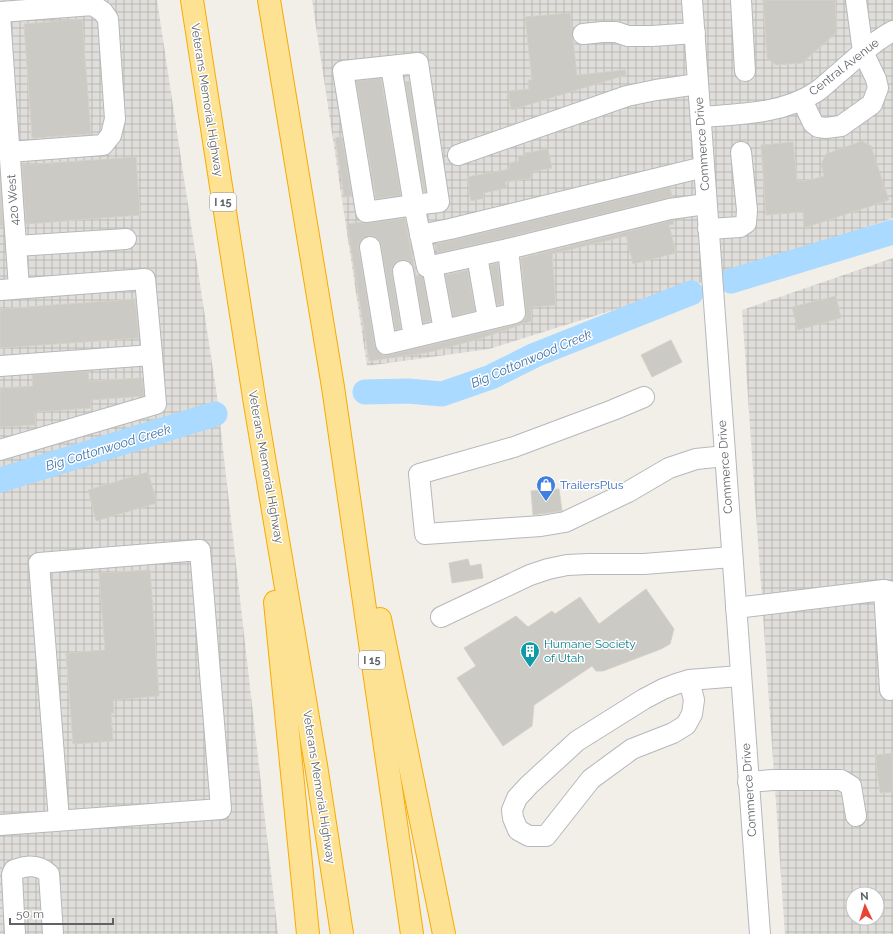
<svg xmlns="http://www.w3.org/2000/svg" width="893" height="934" font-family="Raleway,sans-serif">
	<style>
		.industrial { fill: url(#industrial-grid); fill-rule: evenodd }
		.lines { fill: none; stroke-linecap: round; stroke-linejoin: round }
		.river { stroke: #aadaff; stroke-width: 25 }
		.building { fill: #cccac5; stroke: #d6d1c6 }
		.minor-casing { stroke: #b5b8bc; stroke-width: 22 }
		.highway-casing { stroke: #f9ab00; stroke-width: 24 }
		.minor { stroke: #fff; stroke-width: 20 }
		.highway { stroke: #fde293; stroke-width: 22 }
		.labels { text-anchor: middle; stroke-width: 3; stroke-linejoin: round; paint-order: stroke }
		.shield { fill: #fff; stroke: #8f9295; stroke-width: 1 }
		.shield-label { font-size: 11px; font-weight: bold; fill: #5f6368 }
		.street-label { font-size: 12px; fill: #5f6368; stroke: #fff }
		.shop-label { font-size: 12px; fill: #366cbe; stroke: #fff; text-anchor: start }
		.culture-label { font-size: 12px; fill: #0d838f; stroke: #fff; text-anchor: start }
		.water-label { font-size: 13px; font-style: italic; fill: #4174aa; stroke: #fff }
	</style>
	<defs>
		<pattern id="industrial-grid" width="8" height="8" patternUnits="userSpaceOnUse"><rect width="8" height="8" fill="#e0deda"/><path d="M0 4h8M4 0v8" fill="none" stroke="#b9b8b5"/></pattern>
	</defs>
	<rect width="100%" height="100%" fill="#f1efe8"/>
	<g class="industrial">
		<path d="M 0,0 L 157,0 L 217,396 L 278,934 L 0,934 Z"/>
		<path d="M 312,0 L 893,0 L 893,218 L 735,272 L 489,349 L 367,366 Z"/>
		<path d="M 893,258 L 893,934 L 785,934 L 742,310 ZM 853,894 L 877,894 L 877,918 L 853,918 Z"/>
	</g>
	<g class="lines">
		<g class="river">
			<path d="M 731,281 L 893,232"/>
			<path d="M 365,392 L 408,391 L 442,394 L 491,377 L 535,355 L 691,293"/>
			<path d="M 0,480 L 215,414"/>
		</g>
	</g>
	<g class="building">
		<path d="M 763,0 L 835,0 L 837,32 L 802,63 L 776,65 L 767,58 Z"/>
		<path d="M 570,13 L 577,75 L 625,70 L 626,75 L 511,110 L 508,91 L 529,89 L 528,80 L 532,80 L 525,17 Z"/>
		<path d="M 82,19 L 91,134 L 32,138 L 24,24 Z"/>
		<path d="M 381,78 L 401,195 L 376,199 L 356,81 Z"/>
		<path d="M 409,81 L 426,192 L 424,192 L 405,82 Z"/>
		<path d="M 342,137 L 352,196 L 344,197 L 335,138 Z"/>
		<path d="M 862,141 L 871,146 L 889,200 L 804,228 L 803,212 L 766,215 L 761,145 L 793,142 L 797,181 L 811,180 L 824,176 L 821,164 L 826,154 Z"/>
		<path d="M 548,149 L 552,168 L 531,172 L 532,178 L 505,182 L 507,188 L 483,193 L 484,198 L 471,201 L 467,177 L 510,169 L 509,163 L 519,161 L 518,156 L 525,155 L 525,153 Z"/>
		<path d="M 136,157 L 140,215 L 26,224 L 22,165 Z"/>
		<path d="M 0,181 L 3,226 L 0,226 Z"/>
		<path d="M 670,187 L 672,197 L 505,238 L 438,253 L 436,244 Z"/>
		<path d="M 405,218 L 416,276 L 420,276 L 423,277 L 431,321 L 423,323 L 414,269 L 412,264 L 407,260 L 401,260 L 396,262 L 392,267 L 392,272 L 401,329 L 395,330 L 381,245 L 379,240 L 374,236 L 369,236 L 363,238 L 359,243 L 359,249 L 375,346 L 378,352 L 383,355 L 389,355 L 518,324 L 522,322 L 526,318 L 526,312 L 521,258 L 673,220 L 674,224 L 669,225 L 676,253 L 633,264 L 626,236 L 552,254 L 556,305 L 531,307 L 532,321 L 479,339 L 426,353 L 369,361 L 347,224 L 361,222 L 368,223 Z"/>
		<path d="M 498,263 L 502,304 L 497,305 L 490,265 Z"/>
		<path d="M 468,270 L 475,311 L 453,316 L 445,275 Z"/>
		<path d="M 836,296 L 841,318 L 798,330 L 792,307 Z"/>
		<path d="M 135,299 L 139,338 L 0,348 L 0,309 Z"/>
		<path d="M 671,340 L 682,362 L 652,377 L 641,355 Z"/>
		<path d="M 88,371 L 89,381 L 142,378 L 144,396 L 91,400 L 91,408 L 35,412 L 36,425 L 0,427 L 0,388 L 33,386 L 32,375 Z"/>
		<path d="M 148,472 L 157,503 L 96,521 L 88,490 Z"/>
		<path d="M 559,489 L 562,511 L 533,515 L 531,491 Z"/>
		<path d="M 468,559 L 470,566 L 481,564 L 483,578 L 452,583 L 449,563 Z"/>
		<path d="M 150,570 L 159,696 L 113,700 L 114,713 L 111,713 L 113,741 L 73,744 L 66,653 L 105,650 L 99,573 Z"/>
		<path d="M 646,589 L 674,629 L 670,644 L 661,649 L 603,671 L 596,671 L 592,666 L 534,705 L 532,726 L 503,746 L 457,678 L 476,666 L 464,648 L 516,616 L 528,627 L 552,611 L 555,614 L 580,597 L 599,624 Z"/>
		<path d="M 893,753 L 893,792 L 880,793 L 875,755 Z"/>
	</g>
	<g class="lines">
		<defs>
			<g id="minor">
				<path d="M 692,0 L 760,934"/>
				<path d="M 741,0 L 745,71"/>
				<path d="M 0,12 L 93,5 L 103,12 L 108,19 L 115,119 L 111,135 L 103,145 L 9,152"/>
				<path d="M 0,15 L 19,288"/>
				<path d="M 583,34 L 603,32 L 616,32 L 628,36 L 652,36 L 695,33"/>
				<path d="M 391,66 L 414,205 L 366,212 L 343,71 L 418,63 L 439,202 L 414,205 L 427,267 L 508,249 L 670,209 L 706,204"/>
				<path d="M 802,100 L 813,123 L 818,127 L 826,128 L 841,126 L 872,104 L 878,88 L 876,79 L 863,52 L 856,0"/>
				<path d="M 701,117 C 739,114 783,114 816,92 C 825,86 832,78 840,72 C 857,57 873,42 893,31"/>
				<path d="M 458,155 L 627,96 L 656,90 L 698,84"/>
				<path d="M 708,229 L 740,227 L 746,223 L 747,210 L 741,152"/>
				<path d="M 420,235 L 450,229 L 704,167"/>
				<path d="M 16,246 L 126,239"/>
				<path d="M 370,247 L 386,344 L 515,313 L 508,249"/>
				<path d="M 477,256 L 488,319"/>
				<path d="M 432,265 L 444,330"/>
				<path d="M 403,271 L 414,337"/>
				<path d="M 0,290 L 145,279 L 152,355 L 0,366"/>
				<path d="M 644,397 L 613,410 L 514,447 L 419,474 L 425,534 L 541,526 L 565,522 L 628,492 L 669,468 L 696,459 L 725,456"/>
				<path d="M 0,450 L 156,404 L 152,355"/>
				<path d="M 884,590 L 890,690 L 893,689"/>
				<path d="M 736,608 L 884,590 L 893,592"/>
				<path d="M 441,617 L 530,575 L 548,569 L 567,565 L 588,564 L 644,564 L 732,557"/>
				<path d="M 689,680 L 694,700 L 692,714 L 686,725 L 673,733 L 632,749 L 591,779 L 546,836 L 529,836 L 518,830 L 513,818 L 512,810 L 517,798 L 529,785 L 577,741 L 644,699 L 663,689 L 676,684 L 689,680 L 740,676"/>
				<path d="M 748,782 L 773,780 L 841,780 L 851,786 L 856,816"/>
				<path d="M 0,825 L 221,809 L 200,550 L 39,563 L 59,820"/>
				<path d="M 15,934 L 12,875 L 14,870 C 27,865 39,864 49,874 L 53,934"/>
			</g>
			<g id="highway">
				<path d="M 192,0 L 255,404 L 316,765 L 342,934"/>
				<path d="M 269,0 L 333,387 L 412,934"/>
				<path d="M 275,602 L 308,934"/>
				<path d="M 380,619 L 444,934"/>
			</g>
		</defs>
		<use href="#minor" class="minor-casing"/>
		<use href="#highway" class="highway-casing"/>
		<use href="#minor" class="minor"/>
		<use href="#highway" class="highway"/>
	</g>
	<defs>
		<symbol id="shop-pin" viewBox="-11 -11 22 30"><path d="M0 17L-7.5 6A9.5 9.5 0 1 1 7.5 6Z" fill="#3f7fe0" stroke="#fff"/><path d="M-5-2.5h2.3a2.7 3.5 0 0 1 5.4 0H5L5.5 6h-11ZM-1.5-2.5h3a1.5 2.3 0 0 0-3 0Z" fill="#fff"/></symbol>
		<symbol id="building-pin" viewBox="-11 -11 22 30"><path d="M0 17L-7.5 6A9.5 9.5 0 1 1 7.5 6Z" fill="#0f9aa8" stroke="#fff"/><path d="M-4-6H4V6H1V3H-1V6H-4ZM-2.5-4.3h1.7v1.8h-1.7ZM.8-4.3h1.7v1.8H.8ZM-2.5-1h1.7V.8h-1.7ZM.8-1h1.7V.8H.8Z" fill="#fff"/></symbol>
	</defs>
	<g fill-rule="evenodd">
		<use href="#shop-pin" x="535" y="474" width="22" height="30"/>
		<use href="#building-pin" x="519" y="640" width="22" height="30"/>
	</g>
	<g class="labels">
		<g class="shield">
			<rect x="210" y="193" width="26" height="18" rx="3"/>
			<rect x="359" y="651" width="26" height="18" rx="3"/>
		</g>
		<g class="shield-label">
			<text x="223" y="206">I 15</text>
			<text x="372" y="664">I 15</text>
		</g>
		<g class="street-label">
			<text transform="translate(844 67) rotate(-38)" y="4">Central Avenue</text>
			<text transform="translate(207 100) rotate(81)" y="4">Veterans Memorial Highway</text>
			<text transform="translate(702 144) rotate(-94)" y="4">Commerce Drive</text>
			<text transform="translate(13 200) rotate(-94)" y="4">420 West</text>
			<text transform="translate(266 467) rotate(80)" y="4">Veterans Memorial Highway</text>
			<text transform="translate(725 467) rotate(-94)" y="4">Commerce Drive</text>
			<text transform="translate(319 787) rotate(81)" y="4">Veterans Memorial Highway</text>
			<text transform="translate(749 790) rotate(-94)" y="4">Commerce Drive</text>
		</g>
		<g class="shop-label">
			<text x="560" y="489">TrailersPlus</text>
		</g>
		<g class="culture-label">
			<text x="544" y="648">Humane Society<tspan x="544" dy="14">of Utah</tspan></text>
		</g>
		<g class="water-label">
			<text transform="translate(531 358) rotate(-23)" y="5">Big Cottonwood Creek</text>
			<text transform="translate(108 447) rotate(-17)" y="5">Big Cottonwood Creek</text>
		</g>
	</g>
	<g transform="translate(865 906) rotate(356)"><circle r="19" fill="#ffffff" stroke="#bfc1c3"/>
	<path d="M0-3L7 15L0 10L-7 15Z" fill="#ea4335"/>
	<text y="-6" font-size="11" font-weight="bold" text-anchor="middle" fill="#5f6368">N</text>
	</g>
	<path d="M10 918v6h103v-6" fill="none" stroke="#5f6368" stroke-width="2"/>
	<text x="16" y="918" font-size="12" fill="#5f6368" stroke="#ffffff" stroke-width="3" paint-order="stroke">50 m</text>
</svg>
